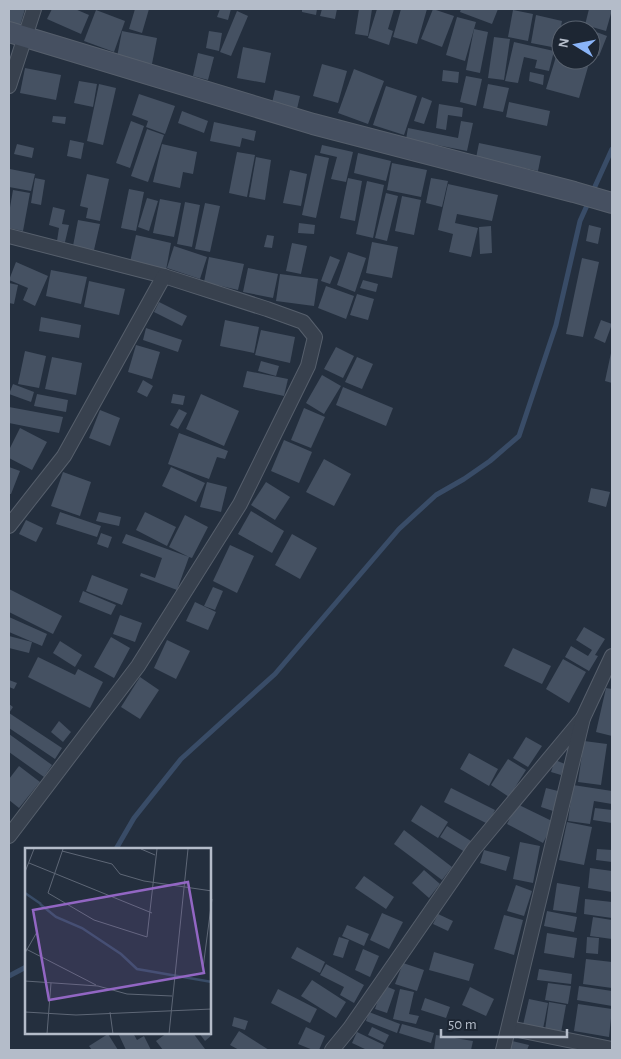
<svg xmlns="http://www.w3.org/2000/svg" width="621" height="1059" font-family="'Alegreya Sans',sans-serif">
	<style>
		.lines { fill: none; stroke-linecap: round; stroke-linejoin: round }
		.stream { stroke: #394c67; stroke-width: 5 }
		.building { fill: #455162 }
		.street-casing { stroke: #565f6c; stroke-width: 16 }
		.secondary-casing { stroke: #565f6c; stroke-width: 22 }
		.street { stroke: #38414e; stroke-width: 14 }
		.secondary { stroke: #465061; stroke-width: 20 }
		.inset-river { fill: none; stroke: #394c67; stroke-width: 2.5 }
		.inset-road { fill: none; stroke: #5e6776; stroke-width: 1 }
		.view { fill: #9266c3; fill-opacity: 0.15; stroke: #9266c3; stroke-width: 2.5 }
		.inset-edge { fill: none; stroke: #b4bcc9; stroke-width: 2.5 }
	</style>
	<rect width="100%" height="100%" fill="#242f3e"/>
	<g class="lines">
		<g class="stream">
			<path d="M 592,193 L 612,149"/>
			<path d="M 116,849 L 134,818 L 181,759 L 275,674 L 399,529 L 436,495 L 464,479 L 490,461 L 519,436 L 556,325 L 580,221 L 589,201"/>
			<path d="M 9,976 L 26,967"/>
		</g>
	</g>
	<g class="building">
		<path d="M 9,9 L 25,9 L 19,29 L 9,26 Z"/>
		<path d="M 52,9 L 75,9 L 89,15 L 81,34 L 47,19 Z"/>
		<path d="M 135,9 L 149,9 L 142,33 L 129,29 Z"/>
		<path d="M 220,9 L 231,9 L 228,20 L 217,17 Z"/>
		<path d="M 302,9 L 317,9 L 316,15 L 302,12 Z"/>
		<path d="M 322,9 L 337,9 L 335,19 L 320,16 Z"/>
		<path d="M 359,9 L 372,9 L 368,36 L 355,34 Z"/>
		<path d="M 377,9 L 394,9 L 388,29 L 393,31 L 389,45 L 368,38 Z"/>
		<path d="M 401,9 L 427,9 L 417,44 L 393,37 Z"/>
		<path d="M 433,9 L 454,16 L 442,47 L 421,39 Z"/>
		<path d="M 461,9 L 498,9 L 492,24 L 460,12 Z"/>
		<path d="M 589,9 L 612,10 L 606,31 L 585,25 Z"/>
		<path d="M 96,10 L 125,21 L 114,52 L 84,41 Z"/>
		<path d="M 513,10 L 533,14 L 528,41 L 508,37 Z"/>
		<path d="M 237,11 L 248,16 L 231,56 L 220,52 Z"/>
		<path d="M 536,15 L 562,21 L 557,48 L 531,43 Z"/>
		<path d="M 457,17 L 476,22 L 465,61 L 446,55 Z"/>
		<path d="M 474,29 L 488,32 L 480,73 L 466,70 Z"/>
		<path d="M 591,30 L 607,36 L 599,56 L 591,53 Z"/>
		<path d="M 122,31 L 157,38 L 152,64 L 117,57 Z"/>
		<path d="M 209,31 L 222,33 L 219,51 L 206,48 Z"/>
		<path d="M 494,37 L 510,39 L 504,80 L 488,78 Z"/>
		<path d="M 514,42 L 554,51 L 549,71 L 535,68 L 537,60 L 524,57 L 518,83 L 505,81 Z"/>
		<path d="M 243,47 L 271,53 L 265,83 L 237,78 Z"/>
		<path d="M 559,47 L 561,48 L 561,60 L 590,60 L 579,98 L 546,89 Z"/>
		<path d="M 198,53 L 214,57 L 208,80 L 193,76 Z"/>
		<path d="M 322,64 L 347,71 L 338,103 L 313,96 Z"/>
		<path d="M 25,68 L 61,75 L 56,100 L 20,93 Z"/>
		<path d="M 354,69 L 384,81 L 368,124 L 338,113 Z"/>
		<path d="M 443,70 L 459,72 L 458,83 L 442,81 Z"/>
		<path d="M 530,72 L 544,75 L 543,85 L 529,81 Z"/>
		<path d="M 466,76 L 482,79 L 476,106 L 460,102 Z"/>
		<path d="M 79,81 L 97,84 L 93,107 L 74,103 Z"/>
		<path d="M 99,84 L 116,88 L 103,145 L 87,141 Z"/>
		<path d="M 488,84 L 509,88 L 503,112 L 483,108 Z"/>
		<path d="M 386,86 L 417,96 L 404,135 L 373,125 Z"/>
		<path d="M 275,90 L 300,96 L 297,109 L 272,103 Z"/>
		<path d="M 139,94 L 175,106 L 165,134 L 146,127 L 148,121 L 132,115 Z"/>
		<path d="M 422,97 L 432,101 L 424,124 L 414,121 Z"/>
		<path d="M 509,102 L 550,111 L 547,126 L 506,117 Z"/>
		<path d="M 439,104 L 463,108 L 462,117 L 448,115 L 446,130 L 436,128 Z"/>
		<path d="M 182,111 L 208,121 L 204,133 L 178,123 Z"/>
		<path d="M 53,116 L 66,117 L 65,124 L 52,122 Z"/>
		<path d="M 131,121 L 144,126 L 130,168 L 116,163 Z"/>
		<path d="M 461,121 L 473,123 L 467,151 L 406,139 L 408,128 L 458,138 Z"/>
		<path d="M 214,122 L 256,131 L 254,141 L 242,138 L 240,147 L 210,141 Z"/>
		<path d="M 147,129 L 164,135 L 148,182 L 131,176 Z"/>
		<path d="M 70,140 L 84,143 L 81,159 L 67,156 Z"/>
		<path d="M 479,143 L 541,156 L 538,171 L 476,158 Z"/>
		<path d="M 17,144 L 34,148 L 32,158 L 14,154 Z"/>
		<path d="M 162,144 L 197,152 L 193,174 L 183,172 L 180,188 L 153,182 Z"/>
		<path d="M 322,145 L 353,152 L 346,182 L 331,179 L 337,157 L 320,153 Z"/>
		<path d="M 237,152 L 255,155 L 247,197 L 229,193 Z"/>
		<path d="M 358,153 L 391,161 L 386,181 L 354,173 Z"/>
		<path d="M 315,155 L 329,158 L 316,218 L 302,215 Z"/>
		<path d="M 256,157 L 271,160 L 265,200 L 249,197 Z"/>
		<path d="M 392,163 L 427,170 L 421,197 L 387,190 Z"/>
		<path d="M 10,169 L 35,174 L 31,191 L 9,187 Z"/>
		<path d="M 290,170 L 307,174 L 301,206 L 283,203 Z"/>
		<path d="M 87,174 L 109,179 L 100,221 L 86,218 L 88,208 L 80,206 Z"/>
		<path d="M 35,178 L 45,180 L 41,205 L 31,203 Z"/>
		<path d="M 348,178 L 362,181 L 355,221 L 340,218 Z"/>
		<path d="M 431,178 L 448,181 L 442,207 L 426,203 Z"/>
		<path d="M 367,181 L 384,185 L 373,238 L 356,234 Z"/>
		<path d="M 448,184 L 498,195 L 492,221 L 457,214 L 455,223 L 478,228 L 471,257 L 449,252 L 453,234 L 438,230 Z"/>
		<path d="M 129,189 L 144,192 L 136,231 L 121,228 Z"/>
		<path d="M 13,190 L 30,193 L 23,231 L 9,228 L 9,213 Z"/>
		<path d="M 386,193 L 398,196 L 387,241 L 375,238 Z"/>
		<path d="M 402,196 L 421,200 L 414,235 L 395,231 Z"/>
		<path d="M 147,198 L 158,201 L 149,231 L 138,227 Z"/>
		<path d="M 160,199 L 181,203 L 174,237 L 153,233 Z"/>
		<path d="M 185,202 L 200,205 L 192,247 L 177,244 Z"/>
		<path d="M 205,203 L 220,206 L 210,252 L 195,249 Z"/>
		<path d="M 53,207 L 65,210 L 62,224 L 69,225 L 65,242 L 57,241 L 59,228 L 49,225 Z"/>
		<path d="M 78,220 L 100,224 L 94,250 L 73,246 Z"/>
		<path d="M 299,223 L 315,225 L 314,234 L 298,233 Z"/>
		<path d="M 589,225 L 601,228 L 598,244 L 586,241 Z"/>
		<path d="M 491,226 L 492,253 L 480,254 L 479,227 Z"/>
		<path d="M 136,235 L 171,243 L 166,270 L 130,262 Z"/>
		<path d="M 267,235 L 274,236 L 272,248 L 264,247 Z"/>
		<path d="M 372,242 L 398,247 L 392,278 L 366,273 Z"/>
		<path d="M 292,243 L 307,246 L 301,274 L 286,271 Z"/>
		<path d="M 174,246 L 207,257 L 200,279 L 167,268 Z"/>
		<path d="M 348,252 L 366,258 L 355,292 L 337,285 Z"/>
		<path d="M 330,256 L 340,260 L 330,284 L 321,281 Z"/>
		<path d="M 209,257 L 244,264 L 238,290 L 204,282 Z"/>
		<path d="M 582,258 L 599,262 L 583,337 L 566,334 Z"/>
		<path d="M 16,262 L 48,276 L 35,306 L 23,300 L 28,288 L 9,280 Z"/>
		<path d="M 248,268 L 278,274 L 273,298 L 243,292 Z"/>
		<path d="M 51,270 L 87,277 L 81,304 L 46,296 Z"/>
		<path d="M 280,274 L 318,279 L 314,306 L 276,301 Z"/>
		<path d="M 363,280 L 378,284 L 376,292 L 360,288 Z"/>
		<path d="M 89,281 L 125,289 L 119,315 L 84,307 Z"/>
		<path d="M 9,283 L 18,285 L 14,304 L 9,303 Z"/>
		<path d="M 326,286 L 354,296 L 346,319 L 318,308 Z"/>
		<path d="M 357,294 L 374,299 L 368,320 L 350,315 Z"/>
		<path d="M 159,302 L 187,316 L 182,326 L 154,312 Z"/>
		<path d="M 41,317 L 81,325 L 79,338 L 39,331 Z"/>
		<path d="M 225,320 L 259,327 L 254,353 L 220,346 Z"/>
		<path d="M 601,320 L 612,324 L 605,343 L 594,338 Z"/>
		<path d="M 146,328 L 182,340 L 178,352 L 143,340 Z"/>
		<path d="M 261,330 L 295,337 L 290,363 L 255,355 Z"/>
		<path d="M 136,345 L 160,352 L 152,379 L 128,372 Z"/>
		<path d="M 336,347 L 354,356 L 343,378 L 324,369 Z"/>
		<path d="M 25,351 L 46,356 L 39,388 L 18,384 Z"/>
		<path d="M 611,353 L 612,353 L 612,383 L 605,381 Z"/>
		<path d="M 52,357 L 82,363 L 76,395 L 45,389 Z"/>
		<path d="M 357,357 L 373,364 L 362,389 L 345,382 Z"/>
		<path d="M 261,361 L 279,366 L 276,376 L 258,371 Z"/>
		<path d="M 247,371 L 288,379 L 284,396 L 243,387 Z"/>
		<path d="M 322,375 L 341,386 L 324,414 L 306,403 Z"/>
		<path d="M 143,380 L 153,386 L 147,397 L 137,392 Z"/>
		<path d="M 13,384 L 34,392 L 31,402 L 9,394 Z"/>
		<path d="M 343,387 L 393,408 L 386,426 L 336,405 Z"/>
		<path d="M 37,394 L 68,400 L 66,412 L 34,406 Z"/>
		<path d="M 173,394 L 185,396 L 183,405 L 171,403 Z"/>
		<path d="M 201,394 L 239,411 L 224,446 L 186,429 Z"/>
		<path d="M 9,407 L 63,417 L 59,433 L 9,423 Z"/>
		<path d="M 304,408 L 325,417 L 311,448 L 291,440 Z"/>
		<path d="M 179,409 L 187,413 L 178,429 L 170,425 Z"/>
		<path d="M 100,410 L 120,418 L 110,446 L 89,438 Z"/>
		<path d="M 20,428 L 47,442 L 32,470 L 9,458 L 9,450 Z"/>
		<path d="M 179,433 L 228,451 L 225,459 L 217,457 L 209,479 L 168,464 Z"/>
		<path d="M 284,440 L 312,452 L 299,483 L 271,471 Z"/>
		<path d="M 324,459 L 351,474 L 334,506 L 306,492 Z"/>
		<path d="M 9,467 L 20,471 L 11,494 L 9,494 Z"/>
		<path d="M 171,467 L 205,483 L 196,502 L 162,486 Z"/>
		<path d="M 63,472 L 91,482 L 80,516 L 51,506 Z"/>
		<path d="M 207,482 L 227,487 L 221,512 L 200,507 Z"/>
		<path d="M 266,482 L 290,497 L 275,520 L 251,505 Z"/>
		<path d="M 591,488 L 610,492 L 606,507 L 588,502 Z"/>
		<path d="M 251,511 L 284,531 L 272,553 L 238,534 Z"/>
		<path d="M 60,512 L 101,526 L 97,537 L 56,524 Z"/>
		<path d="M 99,512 L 121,517 L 119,526 L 96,521 Z"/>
		<path d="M 145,512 L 176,527 L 167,546 L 136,530 Z"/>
		<path d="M 185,515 L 208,527 L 192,558 L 189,557 L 177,590 L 140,576 L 141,573 L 155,578 L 162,558 L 122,543 L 126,534 L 189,557 L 169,547 Z"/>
		<path d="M 26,520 L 43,528 L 36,542 L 19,534 Z"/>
		<path d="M 101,533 L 112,537 L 108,548 L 97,544 Z"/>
		<path d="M 292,534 L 317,548 L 300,579 L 275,565 Z"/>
		<path d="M 230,545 L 254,556 L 237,593 L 213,581 Z"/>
		<path d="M 92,575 L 128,589 L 122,605 L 86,591 Z"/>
		<path d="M 213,587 L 223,591 L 215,610 L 204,606 Z"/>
		<path d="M 9,589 L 62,616 L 53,634 L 9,612 Z"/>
		<path d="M 83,591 L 116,605 L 111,615 L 79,602 Z"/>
		<path d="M 195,602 L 216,612 L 208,630 L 186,621 Z"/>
		<path d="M 120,615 L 142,623 L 135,642 L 113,634 Z"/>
		<path d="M 9,617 L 47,634 L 42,646 L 9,632 Z"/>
		<path d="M 584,627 L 605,639 L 595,655 L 598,656 L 589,671 L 565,657 L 571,646 L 588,656 L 592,650 L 576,640 Z"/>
		<path d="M 9,636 L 32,642 L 29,653 L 9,648 Z"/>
		<path d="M 111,637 L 130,648 L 114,678 L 94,667 Z"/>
		<path d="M 167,640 L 190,651 L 176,679 L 154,668 Z"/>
		<path d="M 60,641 L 82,655 L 75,667 L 53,653 Z"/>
		<path d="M 513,648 L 551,666 L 542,684 L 504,666 Z"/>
		<path d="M 38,657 L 75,675 L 78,669 L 103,682 L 90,708 L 28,677 Z"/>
		<path d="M 563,659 L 586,672 L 569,703 L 546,689 Z"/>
		<path d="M 140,677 L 159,690 L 140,719 L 121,707 Z"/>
		<path d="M 9,680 L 17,683 L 14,689 L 9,687 Z"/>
		<path d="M 606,688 L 612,689 L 612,736 L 596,732 Z"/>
		<path d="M 9,704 L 13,707 L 9,713 L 62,748 L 55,759 L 9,728 Z"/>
		<path d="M 59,721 L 71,732 L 63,742 L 51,732 Z"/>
		<path d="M 9,734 L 52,765 L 44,777 L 9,752 Z"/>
		<path d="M 526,737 L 542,746 L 528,767 L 513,758 Z"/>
		<path d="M 584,741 L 607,744 L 601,785 L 578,782 Z"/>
		<path d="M 469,753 L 498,769 L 489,786 L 460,769 Z"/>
		<path d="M 508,759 L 526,770 L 509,797 L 491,785 Z"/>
		<path d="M 555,760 L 565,764 L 561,775 L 551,772 Z"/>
		<path d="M 19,766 L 40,782 L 19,808 L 9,800 L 9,779 Z"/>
		<path d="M 573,785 L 612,791 L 612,804 L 594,801 L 590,824 L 568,821 Z"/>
		<path d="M 451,788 L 495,810 L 488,824 L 444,802 Z"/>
		<path d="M 546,788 L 558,791 L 553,811 L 541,807 Z"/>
		<path d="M 517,804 L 554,822 L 543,843 L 507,824 Z"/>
		<path d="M 421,805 L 448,822 L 438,838 L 411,821 Z"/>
		<path d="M 595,808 L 612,810 L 612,823 L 593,820 Z"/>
		<path d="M 567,822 L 592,827 L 584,865 L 559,860 Z"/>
		<path d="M 447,826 L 471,841 L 465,852 L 440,837 Z"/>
		<path d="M 404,830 L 452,867 L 442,880 L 394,844 Z"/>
		<path d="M 520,842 L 540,846 L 533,883 L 513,879 Z"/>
		<path d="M 597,849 L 612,850 L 612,862 L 596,860 Z"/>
		<path d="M 484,850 L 510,857 L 506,871 L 480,863 Z"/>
		<path d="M 590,868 L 612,871 L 612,892 L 588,888 Z"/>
		<path d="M 424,870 L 440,884 L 429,898 L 412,883 Z"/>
		<path d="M 364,876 L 394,897 L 386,909 L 355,888 Z"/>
		<path d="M 557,883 L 580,887 L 576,913 L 553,910 Z"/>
		<path d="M 516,885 L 532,891 L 524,916 L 507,911 Z"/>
		<path d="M 585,899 L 612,902 L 612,918 L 584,914 Z"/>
		<path d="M 547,911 L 577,917 L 574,932 L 544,926 Z"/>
		<path d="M 382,913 L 403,922 L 389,949 L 370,940 Z"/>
		<path d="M 438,914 L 453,921 L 448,931 L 433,924 Z"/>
		<path d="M 504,915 L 523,920 L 514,955 L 494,949 Z"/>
		<path d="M 593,917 L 612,920 L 612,939 L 590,936 Z"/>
		<path d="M 347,925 L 369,934 L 364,946 L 342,936 Z"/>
		<path d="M 547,933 L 577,938 L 574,958 L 544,953 Z"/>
		<path d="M 339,937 L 349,940 L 343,958 L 333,955 Z"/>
		<path d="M 587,937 L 599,938 L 598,954 L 586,953 Z"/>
		<path d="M 297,947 L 325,962 L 320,973 L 291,958 Z"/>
		<path d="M 363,949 L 379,956 L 370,977 L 355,970 Z"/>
		<path d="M 434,952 L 474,964 L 469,981 L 429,970 Z"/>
		<path d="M 586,959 L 612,962 L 612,988 L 583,984 Z"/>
		<path d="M 403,963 L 424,970 L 417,991 L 395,984 Z"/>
		<path d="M 326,964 L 364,985 L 354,1003 L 340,995 L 344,987 L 320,975 Z"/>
		<path d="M 539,969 L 572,974 L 571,984 L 537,980 Z"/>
		<path d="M 312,980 L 346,1002 L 336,1018 L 301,996 Z"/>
		<path d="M 548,983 L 571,986 L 568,1004 L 545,1000 Z"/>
		<path d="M 383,985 L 395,990 L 387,1013 L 375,1009 Z"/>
		<path d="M 579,986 L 612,991 L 612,1006 L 577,1000 Z"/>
		<path d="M 470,987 L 494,999 L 486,1016 L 462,1005 Z"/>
		<path d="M 278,989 L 317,1009 L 310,1023 L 271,1003 Z"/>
		<path d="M 400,989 L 414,992 L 409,1014 L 419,1016 L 416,1024 L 393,1019 Z"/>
		<path d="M 425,998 L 450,1007 L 446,1018 L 421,1010 Z"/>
		<path d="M 529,999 L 548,1003 L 543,1029 L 523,1025 Z"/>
		<path d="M 549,1002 L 566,1005 L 561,1033 L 545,1030 Z"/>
		<path d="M 578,1004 L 612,1009 L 609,1037 L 574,1031 Z"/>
		<path d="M 369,1012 L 400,1024 L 397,1033 L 366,1021 Z"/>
		<path d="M 234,1017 L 248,1021 L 245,1030 L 232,1026 Z"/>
		<path d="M 402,1024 L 434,1033 L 431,1043 L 399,1033 Z"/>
		<path d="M 306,1027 L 325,1036 L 319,1050 L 313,1050 L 298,1044 Z"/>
		<path d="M 372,1027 L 389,1035 L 385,1043 L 368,1035 Z"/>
		<path d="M 239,1031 L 269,1050 L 239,1050 L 230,1045 Z"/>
		<path d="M 357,1032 L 384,1045 L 382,1050 L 367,1050 L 352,1043 Z"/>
		<path d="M 118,1033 L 133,1033 L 137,1040 L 144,1036 L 151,1050 L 126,1050 Z"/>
		<path d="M 167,1033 L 193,1033 L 205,1049 L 203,1050 L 163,1050 L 156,1041 Z"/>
		<path d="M 199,1033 L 210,1033 L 212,1035 L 205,1041 Z"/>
		<path d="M 108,1034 L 118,1050 L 92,1050 L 89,1046 Z"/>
		<path d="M 436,1035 L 473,1041 L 471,1050 L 434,1050 Z"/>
		<path d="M 512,1041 L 529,1045 L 527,1050 L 510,1050 Z"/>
	</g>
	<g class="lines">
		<defs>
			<g id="street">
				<path d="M 9,86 L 34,9"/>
				<path d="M 9,236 L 164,276 L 267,309 L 303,322 L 315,337 L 308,366 L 240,504 L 138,666 L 9,836"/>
				<path d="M 9,526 L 64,456 L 164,276"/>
				<path d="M 509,1028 L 612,1049"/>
				<path d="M 332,1050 L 350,1028 L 474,849 L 583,718"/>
				<path d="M 503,1050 L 583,718 L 612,656"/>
			</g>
			<path id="secondary" d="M 9,32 L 313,124 L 574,192 L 612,203"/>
		</defs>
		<use href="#street" class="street-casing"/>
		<use href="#secondary" class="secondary-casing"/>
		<use href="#street" class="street"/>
		<use href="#secondary" class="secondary"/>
	</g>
	<g transform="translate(25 848)">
		<rect width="186" height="186" fill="#242f3e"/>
		<path class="inset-river" d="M 0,45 L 16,56M 15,56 L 31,69 L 57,80 L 96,106 L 112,121 L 187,134"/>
		<path class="inset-road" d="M 38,1 L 23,45 L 69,72 L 122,89 L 132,1M 116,1 L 130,7M 37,3 L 87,16 L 95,26 L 119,33 L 187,43M 4,15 L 127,65M 0,24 L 9,1M 1,101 L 71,137M 0,105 L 12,84M 178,120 L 187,51M 0,133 L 73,138 L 102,146 L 147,148M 0,164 L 51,167 L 187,161M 85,164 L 88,186M 22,186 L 26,135M 144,186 L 163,1"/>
		<path class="view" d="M 163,34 L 179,125 L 24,152 L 8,62 Z"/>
		<rect width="186" height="186" class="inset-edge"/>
	</g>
	<rect width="621" height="1059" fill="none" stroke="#b4bcc9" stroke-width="20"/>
	<g transform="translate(576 45) rotate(280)"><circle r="24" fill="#1d2633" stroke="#59626f"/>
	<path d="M0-4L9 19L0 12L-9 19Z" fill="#8ab4f8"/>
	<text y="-8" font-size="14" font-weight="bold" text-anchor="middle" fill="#b4bcc9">N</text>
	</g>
	<path d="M441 1029v8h126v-8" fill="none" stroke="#b4bcc9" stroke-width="2.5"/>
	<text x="448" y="1029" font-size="15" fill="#b4bcc9" stroke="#1d2633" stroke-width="4" paint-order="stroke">50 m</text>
</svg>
